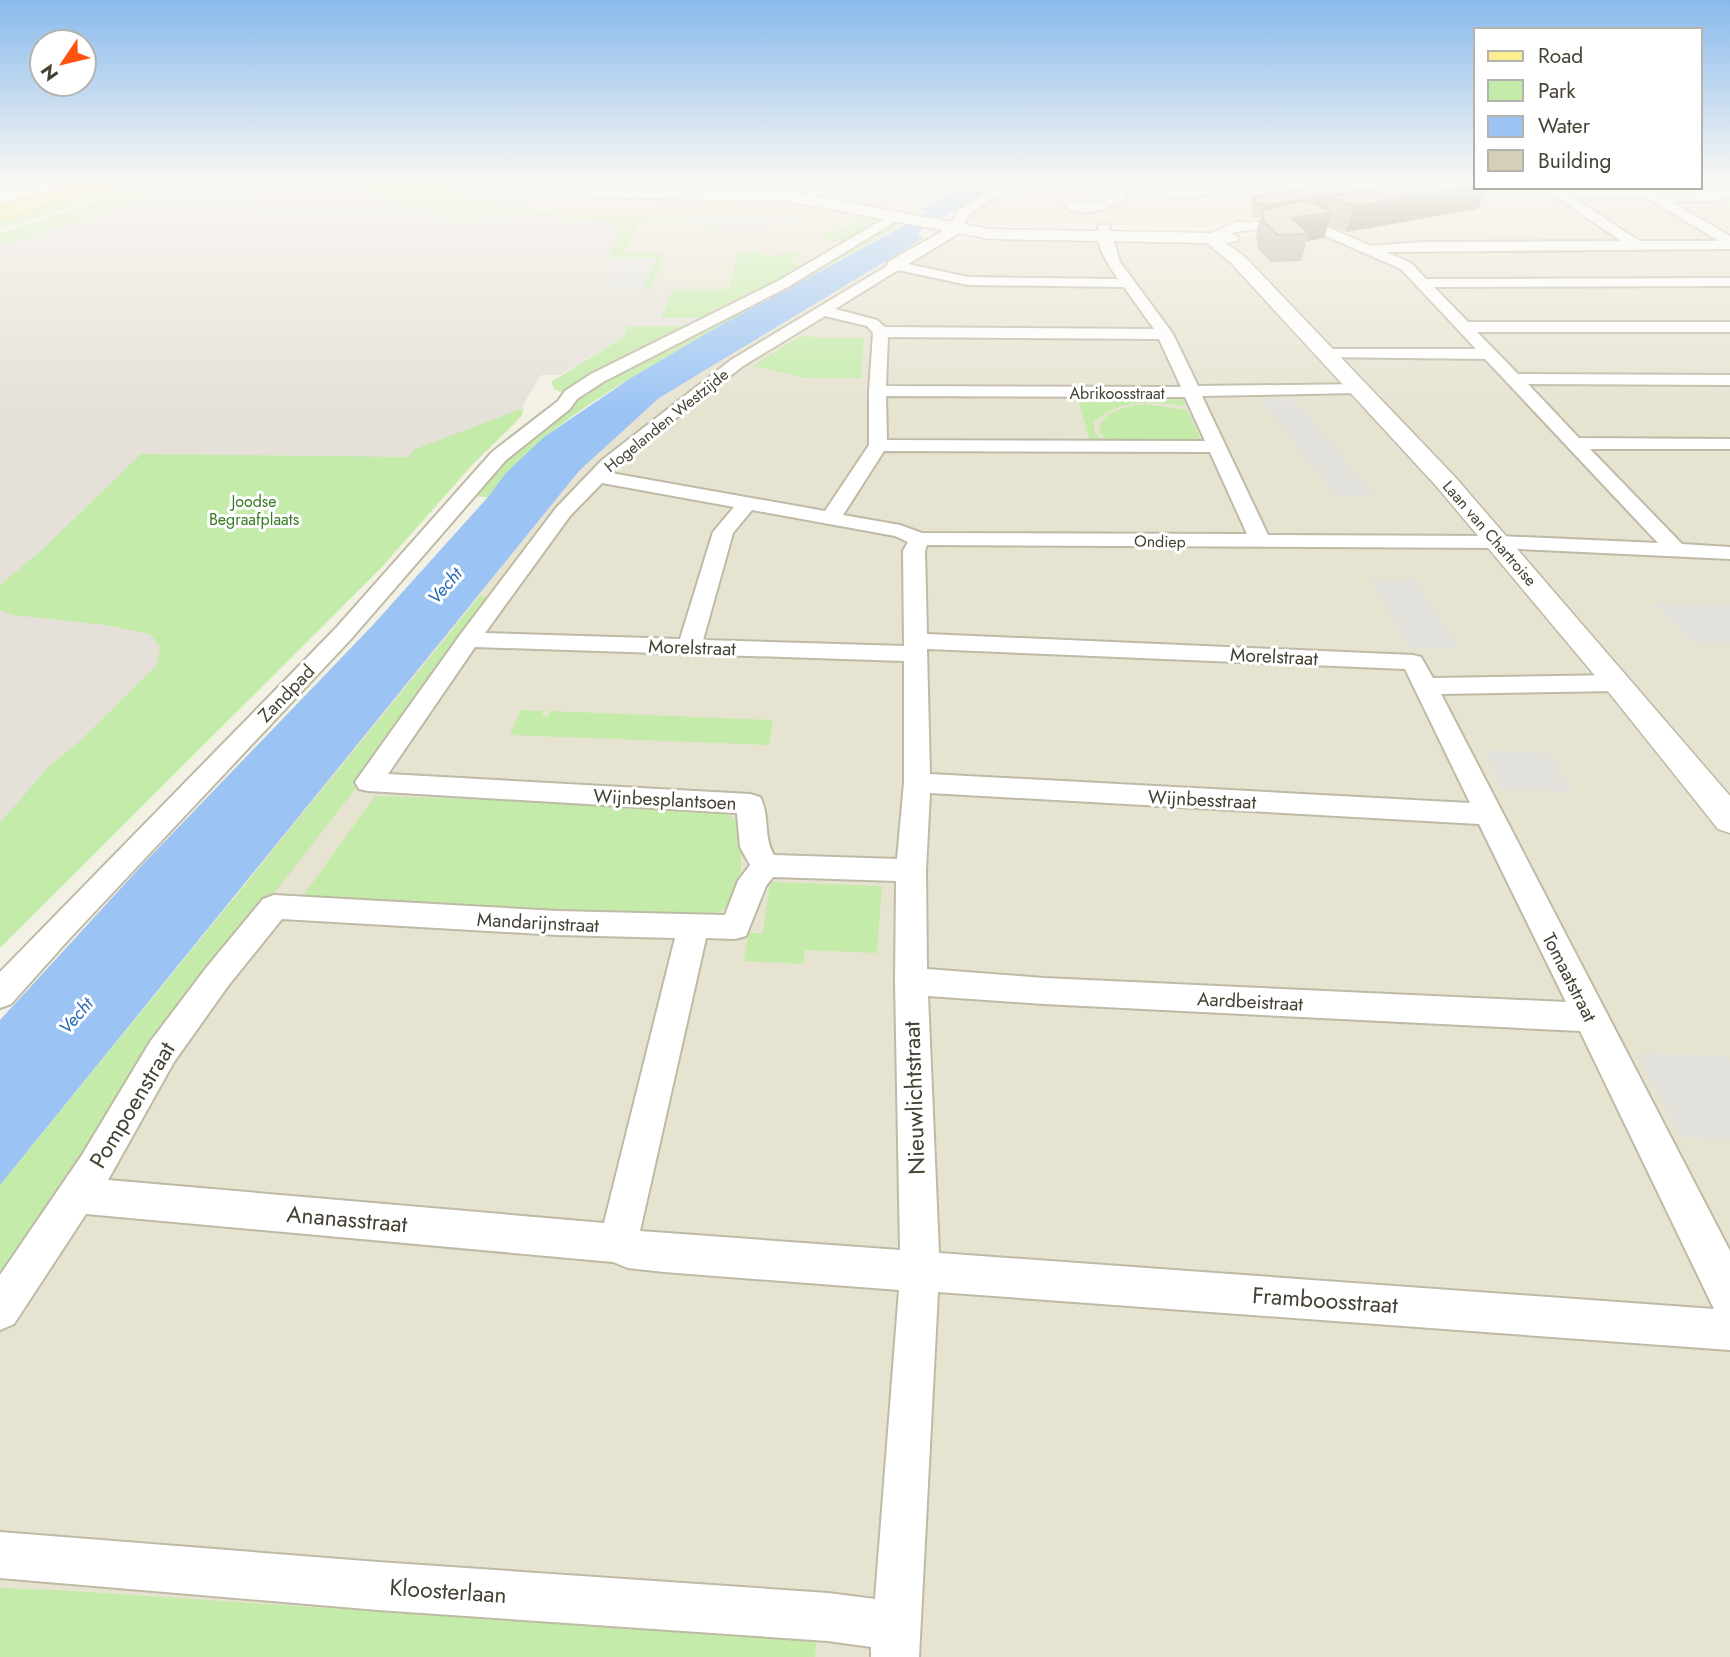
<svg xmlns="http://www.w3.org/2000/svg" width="1730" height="1657" font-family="Jost,sans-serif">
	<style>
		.residential { fill: #e7e3d1 }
		.industrial { fill: #e5e1d9 }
		.green { fill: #c4eba9 }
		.parking { fill: #e3e1dc }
		.water { fill: #9bc4f5 }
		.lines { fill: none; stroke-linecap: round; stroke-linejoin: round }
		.minor-casing { stroke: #bfbaa6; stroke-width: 4 }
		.tertiary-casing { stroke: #bfbaa6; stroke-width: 3 }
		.primary-casing { stroke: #ecd359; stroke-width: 4 }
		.minor { fill: #fff; fill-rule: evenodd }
		.tertiary { fill: #fff; fill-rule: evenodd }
		.primary { fill: #ffee91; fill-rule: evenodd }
		.wall { fill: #b7b19e }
		.shaded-wall { fill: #959081 }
		.building { fill: #d5ceb8; stroke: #959081; stroke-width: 2 }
		.labels { text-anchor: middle; stroke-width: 6; stroke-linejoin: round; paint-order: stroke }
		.far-street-label { font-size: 16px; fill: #454133; stroke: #fff }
		.far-park-label { font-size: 16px; fill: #387b23; stroke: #fff }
		.far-water-label { font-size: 18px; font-style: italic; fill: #2667b8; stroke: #fff }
		.street-label { font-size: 19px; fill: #454133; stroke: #fff }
		.near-street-label { font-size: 23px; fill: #454133; stroke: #fff }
	</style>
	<rect width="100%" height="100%" fill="#f3f0e4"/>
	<g class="residential">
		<path d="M 455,181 L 965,181 L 696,328 L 592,326 L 480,210 L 441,191 Z"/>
		<path d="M 1004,181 L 1476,181 L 1476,184 L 1206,227 L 950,221 Z"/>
		<path d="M 1518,189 L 1730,198 L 1730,1657 L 197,1657 L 0,1606 L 0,1213 L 549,478 L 692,362 L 920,241 L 1220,241 Z"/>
	</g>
	<path class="industrial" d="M 179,181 L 351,181 L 483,209 L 568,215 L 646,216 L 642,224 L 633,224 L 615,256 L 666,257 L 656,280 L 675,280 L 661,318 L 703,318 L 685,326 L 628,326 L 622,338 L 560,375 L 541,375 L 521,408 L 316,553 L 0,861 L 0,241 Z"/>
	<g class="green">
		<path d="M 110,181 L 132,181 L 51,213 L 0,229 L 0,217 Z"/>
		<path d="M 144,181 L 193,181 L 155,192 L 100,214 L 0,246 L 0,233 L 86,205 Z"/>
		<path d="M 320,181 L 431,181 L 464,185 L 455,190 L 470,202 L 488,202 L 479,204 L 568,215 L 648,216 L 646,222 L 714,223 L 712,230 L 706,230 L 707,224 L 639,224 L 624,253 L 665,254 L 651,289 L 644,289 L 657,258 L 608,258 L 620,232 L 620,228 C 594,210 480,218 444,218 L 431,209 L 388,201 L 365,191 Z"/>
		<path d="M 865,215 L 879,218 L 847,241 L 825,241 L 826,232 L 836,231 Z"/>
		<path d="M 893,221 L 905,223 L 879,238 L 870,236 L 877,239 C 809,277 740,314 672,354 C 605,393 535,433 488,497 L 471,496 L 487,476 L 552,419 L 569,412 L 571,404 L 594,385 Z"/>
		<path d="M 760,251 L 763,256 L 802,253 L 789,262 L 805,266 L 705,318 L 661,318 L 673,289 L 728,289 L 739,253 Z"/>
		<path d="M 628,326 L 685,326 L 626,355 L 568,390 L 560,392 L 554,389 L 551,382 L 622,338 Z"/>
		<path d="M 802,335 L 816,338 L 864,338 L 861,378 L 807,378 L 752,366 Z"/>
		<path d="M 1077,397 L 1182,398 L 1185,406 C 1151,401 1121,398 1094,422 L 1094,431 L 1103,442 L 1090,441 Z"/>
		<path d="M 1144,404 L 1187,410 L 1202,442 L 1108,442 L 1099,431 C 1102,410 1127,407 1144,404 Z"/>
		<path d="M 523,408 L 522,415 L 512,426 L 473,464 L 382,567 L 0,948 L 0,823 L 49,766 L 79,742 L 157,665 L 160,647 L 150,634 L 105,625 L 13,615 L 0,610 L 0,585 L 43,549 L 141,454 L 409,457 L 413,450 Z"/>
		<path d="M 480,596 L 490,597 L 359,784 L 266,904 L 0,1285 L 0,1185 Z"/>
		<path d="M 521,710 L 543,711 L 542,716 L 548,717 L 550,711 L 773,720 L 769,745 L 510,735 Z"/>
		<path d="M 375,796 L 503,800 L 725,812 C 726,813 734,818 735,819 C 745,832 743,893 731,905 C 718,918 683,914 666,916 L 303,896 Z"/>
		<path d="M 770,882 L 882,886 L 877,953 L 805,950 L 803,964 L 744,961 L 749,933 L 763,933 Z"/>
		<path d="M 0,1588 L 58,1590 L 816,1641 L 815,1657 L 0,1657 Z"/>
	</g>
	<g class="parking">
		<path d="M 521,192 L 562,196 L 572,197 L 513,208 L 476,204 L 485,202 L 477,201 Z"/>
		<path d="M 648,214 L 784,214 L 813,220 L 801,225 L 771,221 L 768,230 L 712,230 L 713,223 L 645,222 Z"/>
		<path d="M 621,258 L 655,259 L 642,289 L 608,289 Z"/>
		<path d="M 1290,398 L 1297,406 L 1301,406 L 1375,496 L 1335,496 L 1260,399 Z"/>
		<path d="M 1370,580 L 1415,580 L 1459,648 L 1410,648 Z"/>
		<path d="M 1654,604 L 1730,604 L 1730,643 L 1694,644 Z"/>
		<path d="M 1484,750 L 1550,753 L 1573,792 L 1502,789 Z"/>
		<path d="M 1636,1053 L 1727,1056 L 1730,1062 L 1730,1140 L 1682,1137 Z"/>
	</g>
	<path class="water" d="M 973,181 L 1005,181 L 927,226 L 918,234 L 923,238 L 899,253 L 659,398 L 579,471 L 0,1185 L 0,1020 L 144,863 L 372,626 L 488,497 L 506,473 L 544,437 L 631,378 L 719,326 L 918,218 L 926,212 L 920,210 Z"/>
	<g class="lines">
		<defs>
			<g id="minor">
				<path d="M 619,181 L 641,181 L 583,195 L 577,191 Z"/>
				<path d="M 838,181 L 854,181 L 805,201 L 795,198 Z"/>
				<path d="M 1008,181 L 1022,181 L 968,215 L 963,228 L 958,234 L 908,264 L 968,277 L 1118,279 C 1108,264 1093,243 1099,225 L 1109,225 L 1120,262 L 1173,334 L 1198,386 L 1363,384 L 1365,388 L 1363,392 L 1357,393 L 1202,396 L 1268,535 L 1499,536 L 1658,543 L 1485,359 L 1319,357 L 1317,354 L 1325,349 L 1476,349 L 1401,269 L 1294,222 L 1294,216 L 1302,216 L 1371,246 L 1423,242 L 1621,241 L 1552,194 L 1552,188 L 1649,189 L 1658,193 L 1701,193 L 1696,189 L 1702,185 L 1724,197 L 1718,201 L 1670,201 L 1730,236 L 1730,249 L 1386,252 L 1411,263 L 1426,279 L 1730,278 L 1730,286 L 1434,287 L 1468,322 L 1730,322 L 1730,332 L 1477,332 L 1518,374 L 1730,375 L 1730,385 L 1528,384 L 1579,438 L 1730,439 L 1730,449 L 1590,449 L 1682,544 L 1730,547 L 1730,559 L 1499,548 L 927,545 L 925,551 L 927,634 L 1413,655 L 1421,657 L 1433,678 L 1618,675 L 1627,678 L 1630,683 L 1627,688 L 1618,691 L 1441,694 L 1730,1251 L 1730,1350 L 938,1292 L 919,1657 L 871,1657 L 871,1647 L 828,1641 L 378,1610 L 0,1578 L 0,1532 L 378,1562 L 828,1593 L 875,1599 L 899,1290 L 664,1272 L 628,1268 L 613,1262 L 86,1214 L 14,1324 L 0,1330 L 0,1275 L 82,1155 L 150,1042 L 206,968 L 263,899 L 274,895 L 558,911 L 725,915 L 738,881 L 750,865 L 740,847 L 737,813 L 368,791 L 359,789 L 355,782 L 460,635 L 556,508 L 602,460 L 731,360 L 887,266 L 888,262 L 948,228 L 959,210 ZM 1572,197 L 1646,197 L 1719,241 L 1639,241 ZM 898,270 L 968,285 L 1124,287 L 1154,329 L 885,327 L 877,320 L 835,309 ZM 825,316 L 867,326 L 873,333 L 869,391 L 869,445 L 825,511 L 611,473 L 653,436 L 743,366 ZM 888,337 L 1159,339 L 1181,387 L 886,386 ZM 886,396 L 1185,397 L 1205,441 L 887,440 ZM 884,451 L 1210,452 L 1247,534 L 922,533 L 900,525 L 843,515 ZM 602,483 L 734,507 L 713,532 L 680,639 L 485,633 L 570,516 ZM 752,510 L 895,536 L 908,542 L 903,551 L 904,646 L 703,640 L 733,533 ZM 475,647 L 904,661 L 904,783 L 897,859 L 774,855 C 763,837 770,815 760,797 L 750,794 L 388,774 ZM 927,649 L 1405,669 L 1470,803 L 930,774 ZM 930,793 L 1479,824 L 1566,1002 L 1044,978 L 927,969 L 926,870 ZM 773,877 L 896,881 L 895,981 L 900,1250 L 640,1231 L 706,938 L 735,939 L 746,936 L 766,886 ZM 282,919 L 558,935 L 675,938 L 604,1223 L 108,1180 L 174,1062 L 228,986 ZM 928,996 L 1044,1004 L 1580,1031 L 1714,1309 L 939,1253 Z"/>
				<path d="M 1032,181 C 1084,177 1137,191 1189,189 C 1219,188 1249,179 1280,181 L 1274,185 L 1188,197 L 1128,192 C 1118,209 1081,219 1065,207 L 1067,204 C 1085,201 1104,207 1117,191 L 1038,185 Z"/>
				<path d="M 894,213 L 900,217 L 898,220 L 788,287 L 603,382 L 577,399 L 570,409 L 506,460 L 351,639 L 71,937 L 11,1004 L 0,1008 L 0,972 L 335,629 L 492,452 L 558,401 L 565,391 L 591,374 L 778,281 Z"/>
			</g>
			<g id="tertiary">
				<path d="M 58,181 L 79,182 L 77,185 L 0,203 L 0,193 Z"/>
				<path d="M 487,181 L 533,181 L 620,190 L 787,191 L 989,229 L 1212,233 L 1236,222 L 1269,222 L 1271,225 L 1269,228 L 1235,232 L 1232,233 L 1239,238 L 1237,241 L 1225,243 L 1243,255 L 1456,478 L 1730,796 L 1730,833 L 1718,829 L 1607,690 L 1438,488 L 1231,263 L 1207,243 L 989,239 L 787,201 L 620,198 L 494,185 Z"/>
				<path d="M 1700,184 L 1730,188 L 1730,196 L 1691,191 L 1684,187 L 1700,187 Z"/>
				<path d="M 1476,186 L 1504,187 L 1497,191 L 1439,201 L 1431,196 L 1439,191 Z"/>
			</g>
			<path id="primary" d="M 87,181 L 110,181 L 108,184 L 0,219 L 0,208 Z"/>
		</defs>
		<use href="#minor" class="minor-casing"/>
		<use href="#tertiary" class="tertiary-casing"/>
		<use href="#primary" class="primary-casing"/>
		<use href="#minor" class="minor"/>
		<use href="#tertiary" class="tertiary"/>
		<use href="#primary" class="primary"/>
	</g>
	<path class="wall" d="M 1358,181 L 1478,209 L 1346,232 L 1328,225 L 1324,238 L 1307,241 L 1301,261 L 1271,262 L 1258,249 L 1256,236 L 1260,218 L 1252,218 L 1251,211 L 1254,197 Z"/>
	<g class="shaded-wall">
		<path d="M 1419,181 L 1431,181 L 1330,196 L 1327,208 L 1266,218 L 1269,205 Z"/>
		<path d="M 1476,186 L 1476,187 L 1487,187 L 1478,209 L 1346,232 L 1354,206 Z"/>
		<path d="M 1332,212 L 1324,238 L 1307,241 L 1309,234 L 1292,218 Z"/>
	</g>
	<g class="building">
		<path d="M 1358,181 L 1419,181 L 1269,205 L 1256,204 L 1254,197 Z"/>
		<path d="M 1432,181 L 1476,181 L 1476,186 L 1354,206 L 1330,196 Z"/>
		<path d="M 1305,200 L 1332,212 L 1292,218 L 1309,234 L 1278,235 L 1264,222 L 1262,210 Z"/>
	</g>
	<linearGradient id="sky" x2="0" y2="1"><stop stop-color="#89baed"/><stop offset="0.44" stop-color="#faf8f3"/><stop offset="1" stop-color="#faf8f3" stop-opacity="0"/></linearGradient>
	<rect width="1730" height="413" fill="url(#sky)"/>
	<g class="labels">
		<g class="far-street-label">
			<text x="1117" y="399">Abrikoosstraat</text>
			<text transform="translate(666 420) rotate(-39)" y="6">Hogelanden Westzijde</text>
			<text transform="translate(1490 533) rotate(49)" y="6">Laan van Chartroise</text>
			<text transform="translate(1160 541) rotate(1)" y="6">Ondiep</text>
		</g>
		<g class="far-park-label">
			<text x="254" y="507">Joodse<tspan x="254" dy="18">Begraafplaats</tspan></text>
		</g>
		<g class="far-water-label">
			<text transform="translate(445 586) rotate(-49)" y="6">Vecht</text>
			<text transform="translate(76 1016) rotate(-49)" y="6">Vecht</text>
		</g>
		<g class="street-label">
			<text transform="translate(692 647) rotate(2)" y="7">Morelstraat</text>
			<text transform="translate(1274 656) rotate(3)" y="7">Morelstraat</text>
			<text transform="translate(286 693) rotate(-46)" y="7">Zandpad</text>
			<text transform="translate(665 799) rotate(3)" y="7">Wijnbesplantsoen</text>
			<text transform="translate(1202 799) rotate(3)" y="7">Wijnbesstraat</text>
			<text transform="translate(538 922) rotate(3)" y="7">Mandarijnstraat</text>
			<text transform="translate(1570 977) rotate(63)" y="7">Tomaatstraat</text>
			<text transform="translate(1250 1001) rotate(3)" y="7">Aardbeistraat</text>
		</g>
		<g class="near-street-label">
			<text transform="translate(914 1098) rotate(-92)" y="8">Nieuwlichtstraat</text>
			<text transform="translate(132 1105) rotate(-59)" y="8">Pompoenstraat</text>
			<text transform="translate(347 1219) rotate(5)" y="8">Ananasstraat</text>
			<text transform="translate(1325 1300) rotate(4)" y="8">Framboosstraat</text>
			<text transform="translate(448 1591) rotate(4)" y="8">Kloosterlaan</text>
		</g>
	</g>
	<rect x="1474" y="28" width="228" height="161" fill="#ffffff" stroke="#b5b3ad" stroke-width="2"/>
	<rect x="1488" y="51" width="35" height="10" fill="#ffee91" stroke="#b5b3ad" stroke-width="2"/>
	<text x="1538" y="63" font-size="21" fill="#454133">Road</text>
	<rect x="1488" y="80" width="35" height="21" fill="#c4eba9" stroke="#b5b3ad" stroke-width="2"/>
	<text x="1538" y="98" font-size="21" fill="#454133">Park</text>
	<rect x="1488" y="116" width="35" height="21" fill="#9bc4f5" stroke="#b5b3ad" stroke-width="2"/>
	<text x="1538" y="133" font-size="21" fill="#454133">Water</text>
	<rect x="1488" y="150" width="35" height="21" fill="#d5ceb8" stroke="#b5b3ad" stroke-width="2"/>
	<text x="1538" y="168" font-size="21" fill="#454133">Building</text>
	<g transform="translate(63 63) rotate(235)"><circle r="33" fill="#ffffff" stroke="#b5b3ad" stroke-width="2"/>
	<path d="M0-5L12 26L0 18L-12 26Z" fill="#ff530f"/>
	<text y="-10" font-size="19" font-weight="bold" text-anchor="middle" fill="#454133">N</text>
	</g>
</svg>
